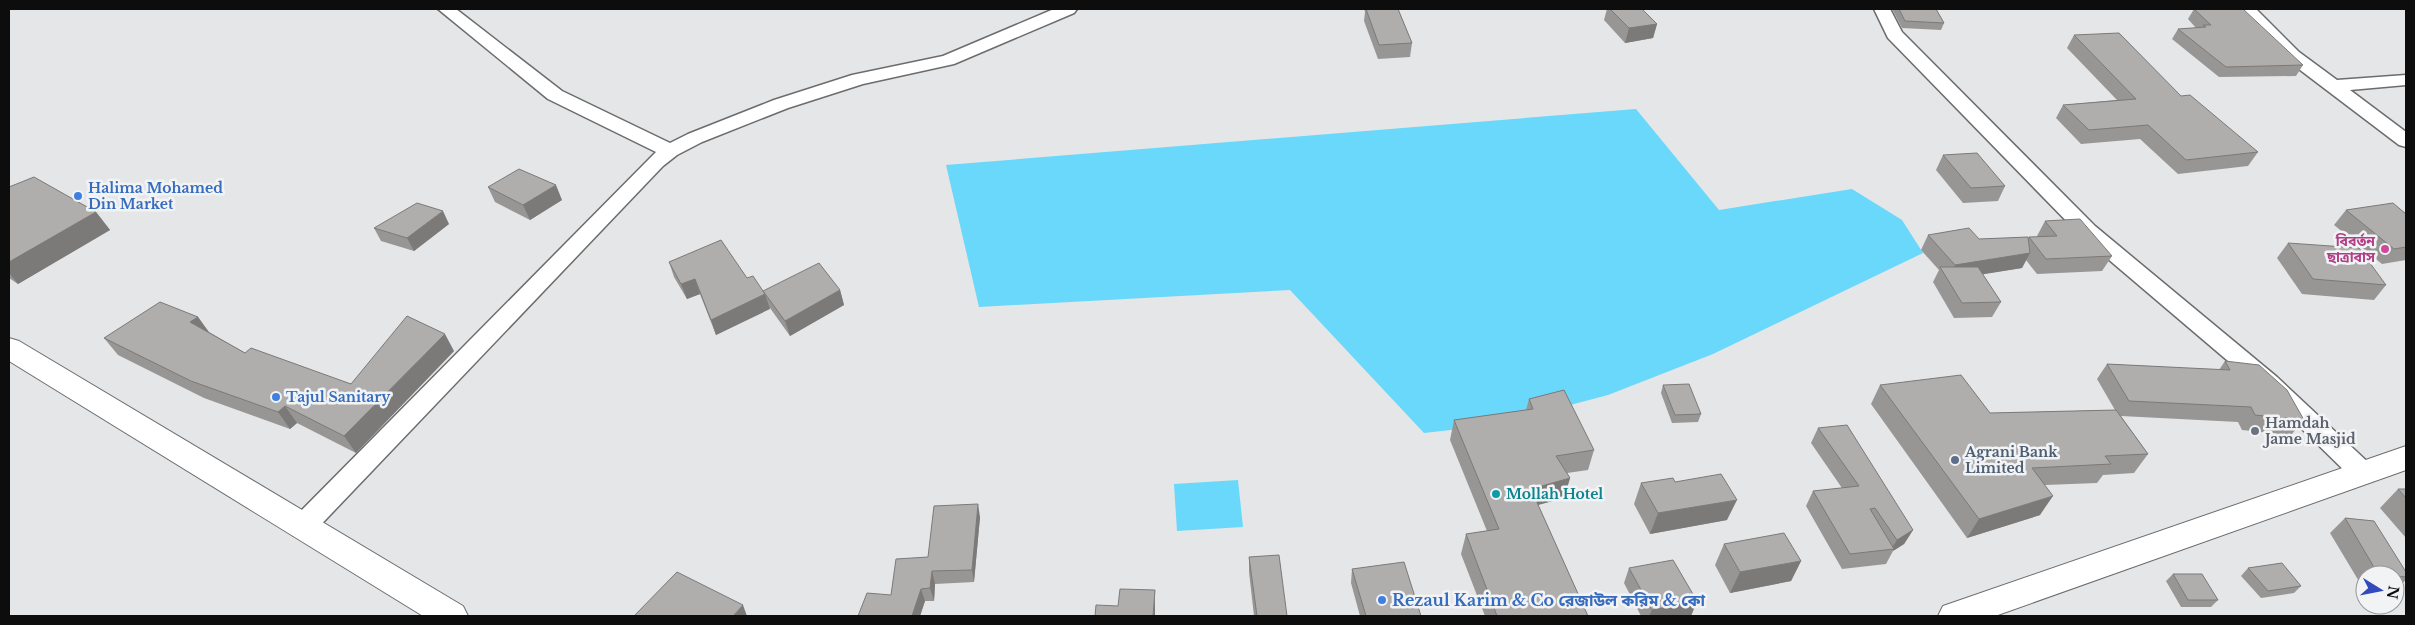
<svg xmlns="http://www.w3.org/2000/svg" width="2415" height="625" font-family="'Libre Baskerville','Noto Sans Bengali',serif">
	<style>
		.water { fill: #69d8fa }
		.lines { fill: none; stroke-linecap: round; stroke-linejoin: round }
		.street-casing { stroke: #6b6c6d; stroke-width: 3 }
		.highway-casing { stroke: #6b6c6d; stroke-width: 2 }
		.street { fill: #fff; fill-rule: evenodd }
		.highway { fill: #fff; fill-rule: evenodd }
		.wall { fill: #979695 }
		.shaded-wall { fill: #7b7a79 }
		.building { fill: #b0aead; stroke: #7b7a79 }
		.shop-dot { fill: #3f7fe0; stroke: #f2f3f5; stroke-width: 2 }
		.hotel-dot { fill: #d1479c; stroke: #f2f3f5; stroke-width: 2 }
		.worship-dot { fill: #6b7280; stroke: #f2f3f5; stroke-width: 2 }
		.service-dot { fill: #5c6f8a; stroke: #f2f3f5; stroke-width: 2 }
		.culture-dot { fill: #0f9aa8; stroke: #f2f3f5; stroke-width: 2 }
		.labels { text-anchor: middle; stroke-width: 5; stroke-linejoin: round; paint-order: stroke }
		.shop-label { font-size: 14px; font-weight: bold; fill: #366cbe; stroke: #f2f3f5; text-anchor: start }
		.hotel-label { font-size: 14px; font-weight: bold; fill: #b23c85; stroke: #f2f3f5; text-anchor: end }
		.worship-label { font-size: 14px; font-weight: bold; fill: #5b616d; stroke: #f2f3f5; text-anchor: start }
		.service-label { font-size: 14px; font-weight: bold; fill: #4e5e75; stroke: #f2f3f5; text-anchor: start }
		.culture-label { font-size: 14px; font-weight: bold; fill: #0d838f; stroke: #f2f3f5; text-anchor: start }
		.near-shop-label { font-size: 16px; font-weight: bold; fill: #366cbe; stroke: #f2f3f5; text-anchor: start }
	</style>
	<rect width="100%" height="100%" fill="#e5e6e8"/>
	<g class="water">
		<path d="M 1636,109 L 1719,210 L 1852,189 L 1902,220 L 1923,253 L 1713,354 L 1608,395 L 1495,425 L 1424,433 L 1290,290 L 979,307 L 946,165 Z"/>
		<path d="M 1238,480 L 1243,527 L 1177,531 L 1174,484 Z"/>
	</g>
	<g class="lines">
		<defs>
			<g id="street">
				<path d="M 438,9 L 456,9 L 562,91 L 670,143 L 688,134 L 774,100 L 852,75 L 943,56 L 1054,9 L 1077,9 L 1074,13 L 954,64 L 863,84 L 788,108 L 702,142 L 677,155 L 663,166 L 311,535 L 302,538 L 293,535 L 289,527 L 293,519 L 656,152 L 548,99 Z"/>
				<path d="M 1874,9 L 1890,9 L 1902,32 L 2095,226 L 2277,377 L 2372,466 L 2376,473 L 2372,480 L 2363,483 L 2354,480 L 2261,389 L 2081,236 L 1888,38 Z"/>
				<path d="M 2239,9 L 2256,9 L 2299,52 L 2337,80 L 2406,75 L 2406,85 L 2350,90 L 2406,132 L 2406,147 L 2399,145 L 2287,60 Z"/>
			</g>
			<g id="highway">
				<path d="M 9,338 L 19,341 L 463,606 L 468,616 L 423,616 L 9,361 Z"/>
				<path d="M 2406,446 L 2406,470 L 1995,616 L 1938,616 L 1943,606 Z"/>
			</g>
		</defs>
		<use href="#street" class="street-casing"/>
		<use href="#highway" class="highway-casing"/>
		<use href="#street" class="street"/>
		<use href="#highway" class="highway"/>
	</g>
	<g class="wall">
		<path d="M 1364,9 L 1398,9 L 1412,43 L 1410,57 L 1378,59 L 1364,21 L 1365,12 Z"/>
		<path d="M 1607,9 L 1642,9 L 1657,24 L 1653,38 L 1625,43 L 1604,20 Z"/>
		<path d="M 1892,9 L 1936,9 L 1944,23 L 1941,30 L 1902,28 Z"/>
		<path d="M 2194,9 L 2303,65 L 2296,76 L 2219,77 L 2172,39 L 2178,29 L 2196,28 L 2188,19 Z"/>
		<path d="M 2074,35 L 2181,96 L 2258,152 L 2248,166 L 2178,174 L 2140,139 L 2081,144 L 2056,118 L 2063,105 L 2117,100 L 2067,48 Z"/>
		<path d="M 1943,155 L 2005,186 L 1998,201 L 1963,203 L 1936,170 Z"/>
		<path d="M 9,187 L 96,212 L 110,230 L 18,284 L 9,278 Z"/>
		<path d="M 488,187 L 562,200 L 530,220 L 495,202 Z"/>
		<path d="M 2346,210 L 2406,214 L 2406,260 L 2382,264 L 2334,225 Z"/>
		<path d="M 2045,221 L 2112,256 L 2102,271 L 2037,274 L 2026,260 L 2022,268 L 1982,274 L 2001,302 L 1992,317 L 1954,318 L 1933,282 L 1939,270 L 1921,250 L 1928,235 L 1979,239 L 2037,237 L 2037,236 Z"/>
		<path d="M 449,224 L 414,251 L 381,241 L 374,228 Z"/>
		<path d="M 2288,243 L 2386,285 L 2374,300 L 2302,294 L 2277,258 Z"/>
		<path d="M 669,262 L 747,278 L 763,291 L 840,290 L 844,305 L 790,336 L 770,308 L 716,335 L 700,294 L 687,299 L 674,277 Z"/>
		<path d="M 198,317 L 209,332 L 245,353 L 351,384 L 454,351 L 356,453 L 297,423 L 290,429 L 204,398 L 118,355 L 104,338 Z"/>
		<path d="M 2225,361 L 2304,420 L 2291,435 L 2242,430 L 2238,422 L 2121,416 L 2148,454 L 2134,473 L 2103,475 L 2097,483 L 2045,485 L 2040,515 L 1967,538 L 1871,404 L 1880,385 L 1990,413 L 2115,410 L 2097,379 L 2107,364 L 2219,370 Z"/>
		<path d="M 1663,385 L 1701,414 L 1698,422 L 1672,423 L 1661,393 Z"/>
		<path d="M 1529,399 L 1594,450 L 1588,470 L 1567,473 L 1570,478 L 1564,498 L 1538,505 L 1588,616 L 1485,616 L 1461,554 L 1466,534 L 1487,531 L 1450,440 L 1454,420 L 1526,410 Z"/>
		<path d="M 1818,428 L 1913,530 L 1904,544 L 1893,551 L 1886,564 L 1842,569 L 1806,506 L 1813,491 L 1842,488 L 1811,443 Z"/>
		<path d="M 1675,482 L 1727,520 L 1650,534 L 1634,504 L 1641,483 Z"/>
		<path d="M 2398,489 L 2406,489 L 2406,538 L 2380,508 Z"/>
		<path d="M 980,517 L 974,582 L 935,584 L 934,601 L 925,601 L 920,616 L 858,616 L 891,595 L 928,557 Z"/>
		<path d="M 2345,518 L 2406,572 L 2406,580 L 2395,590 L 2395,575 L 2365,575 L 2365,588 L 2363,588 L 2330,533 Z"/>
		<path d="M 1724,544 L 1801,561 L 1791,581 L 1730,593 L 1715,565 Z"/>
		<path d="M 1249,557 L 1287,616 L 1254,616 L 1249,572 Z"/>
		<path d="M 1629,568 L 1697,601 L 1691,616 L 1641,616 L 1624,583 Z"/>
		<path d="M 2248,568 L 2301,586 L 2294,593 L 2261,598 L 2241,576 Z"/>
		<path d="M 1352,569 L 1421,616 L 1360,616 L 1351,583 Z"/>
		<path d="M 2173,574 L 2218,600 L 2211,607 L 2181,607 L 2166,581 Z"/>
	</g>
	<g class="shaded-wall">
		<path d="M 1657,24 L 1653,38 L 1625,43 L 1629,28 Z"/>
		<path d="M 556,185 L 562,200 L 530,220 L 523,205 Z"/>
		<path d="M 443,211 L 449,224 L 414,251 L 407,238 Z"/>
		<path d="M 96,212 L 110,230 L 18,284 L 9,273 L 9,262 Z"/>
		<path d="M 2030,253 L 2022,268 L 1948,280 L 1955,265 Z"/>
		<path d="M 695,279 L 700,294 L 687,299 L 681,284 Z"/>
		<path d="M 840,290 L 844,305 L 790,336 L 785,321 Z"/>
		<path d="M 765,294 L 770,309 L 716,335 L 711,320 Z"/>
		<path d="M 198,317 L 210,334 L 190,322 Z"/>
		<path d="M 445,334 L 454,351 L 356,453 L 344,436 Z"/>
		<path d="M 285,406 L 297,423 L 290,429 L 278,412 Z"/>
		<path d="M 1570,478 L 1564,498 L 1526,508 L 1531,489 Z"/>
		<path d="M 2053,496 L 2040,515 L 1967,538 L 1979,519 Z"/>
		<path d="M 1737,500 L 1727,520 L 1650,534 L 1658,513 Z"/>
		<path d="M 978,504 L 980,517 L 974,582 L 972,570 Z"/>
		<path d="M 1913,530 L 1904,544 L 1893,551 L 1894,549 L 1891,549 L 1897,540 Z"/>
		<path d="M 1801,561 L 1791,581 L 1730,593 L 1740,572 Z"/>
		<path d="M 932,571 L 935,584 L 934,601 L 930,588 Z"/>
		<path d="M 921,589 L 925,601 L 920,616 L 912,616 Z"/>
		<path d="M 1155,590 L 1155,616 L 1153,616 Z"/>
		<path d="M 1697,601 L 1691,616 L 1649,616 L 1652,610 Z"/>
		<path d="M 743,605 L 747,616 L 733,616 Z"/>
	</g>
	<g class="building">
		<path d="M 1366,9 L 1398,9 L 1412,43 L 1379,45 Z"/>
		<path d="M 1610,9 L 1642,9 L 1657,24 L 1629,28 Z"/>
		<path d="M 1899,9 L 1936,9 L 1944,23 L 1905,21 Z"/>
		<path d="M 2194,9 L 2243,9 L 2303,65 L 2226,67 L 2178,29 L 2206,27 L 2203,25 L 2211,25 Z"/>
		<path d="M 2119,33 L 2181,96 L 2190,95 L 2258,152 L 2186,160 L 2148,125 L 2089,130 L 2063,105 L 2136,99 L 2074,35 Z"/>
		<path d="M 1977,153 L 2005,186 L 1971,188 L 1943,155 Z"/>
		<path d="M 519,169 L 556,185 L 523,205 L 488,187 Z"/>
		<path d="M 34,177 L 96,212 L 9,262 L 9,187 Z"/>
		<path d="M 417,203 L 443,211 L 407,238 L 374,228 Z"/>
		<path d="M 2393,203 L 2406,214 L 2406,247 L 2394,249 L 2346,210 Z"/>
		<path d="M 2080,219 L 2112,256 L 2046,259 L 2029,237 L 2057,236 L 2045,221 Z"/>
		<path d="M 1969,228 L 1979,239 L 2028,237 L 2030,253 L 1955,265 L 1928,235 Z"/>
		<path d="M 721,240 L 747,278 L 753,276 L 765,294 L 711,320 L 695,279 L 681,284 L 669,262 Z"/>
		<path d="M 2288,243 L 2359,248 L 2386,285 L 2313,279 Z"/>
		<path d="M 819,263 L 840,290 L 785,321 L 763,291 Z"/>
		<path d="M 1940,267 L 1978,267 L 2001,302 L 1962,303 Z"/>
		<path d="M 160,302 L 198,317 L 190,322 L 245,353 L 251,348 L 351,384 L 407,316 L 445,334 L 344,436 L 285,406 L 278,412 L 191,381 L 104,338 Z"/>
		<path d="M 2225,361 L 2259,365 L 2287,390 L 2304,420 L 2255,415 L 2251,407 L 2129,401 L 2107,364 L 2230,370 Z"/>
		<path d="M 1961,375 L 1990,413 L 2116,410 L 2148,454 L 2105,456 L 2111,464 L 2032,468 L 2053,496 L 1979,519 L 1880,385 Z"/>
		<path d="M 1689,384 L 1701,414 L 1675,415 L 1663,385 Z"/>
		<path d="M 1564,390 L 1594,450 L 1556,456 L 1570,478 L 1531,489 L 1588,616 L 1497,616 L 1466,534 L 1499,529 L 1454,420 L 1533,409 L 1529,399 Z"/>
		<path d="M 1847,425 L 1913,530 L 1897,540 L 1875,508 L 1870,509 L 1894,549 L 1850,554 L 1813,491 L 1859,486 L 1818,428 Z"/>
		<path d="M 1721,474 L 1737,500 L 1658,513 L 1641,483 L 1673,478 L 1675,482 Z"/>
		<path d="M 2398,489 L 2406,489 L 2406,498 Z"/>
		<path d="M 978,504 L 972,570 L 932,571 L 930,588 L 921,589 L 912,616 L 858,616 L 867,593 L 891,595 L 896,559 L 928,557 L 934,506 Z"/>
		<path d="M 2345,518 L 2374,521 L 2406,572 L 2406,577 L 2378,574 Z"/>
		<path d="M 1784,533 L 1801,561 L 1740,572 L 1724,544 Z"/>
		<path d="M 1279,555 L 1287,616 L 1257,616 L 1249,557 Z"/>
		<path d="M 1673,560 L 1697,601 L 1652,610 L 1629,568 Z"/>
		<path d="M 1404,562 L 1421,616 L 1366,616 L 1352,569 Z"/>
		<path d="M 2282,563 L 2301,586 L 2268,591 L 2248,568 Z"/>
		<path d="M 677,572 L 743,605 L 733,616 L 634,616 Z"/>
		<path d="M 2173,574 L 2202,574 L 2218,600 L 2188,600 Z"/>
		<path d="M 1120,589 L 1155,590 L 1153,616 L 1095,616 L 1096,605 L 1118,606 Z"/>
	</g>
	<g class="shop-dot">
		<circle cx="78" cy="196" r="5"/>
		<circle cx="276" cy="397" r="5"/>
		<circle cx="1382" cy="600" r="5"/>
	</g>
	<circle class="hotel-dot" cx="2385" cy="249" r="5"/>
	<circle class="worship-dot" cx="2255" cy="431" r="5"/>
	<circle class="service-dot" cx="1955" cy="460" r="5"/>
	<circle class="culture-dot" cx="1496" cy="494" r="5"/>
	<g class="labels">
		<g class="shop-label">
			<text x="88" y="193">Halima Mohamed<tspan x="88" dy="16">Din Market</tspan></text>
			<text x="286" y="402">Tajul Sanitary</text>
		</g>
		<g class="hotel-label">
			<text x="2375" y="246">বিবর্তন<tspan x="2375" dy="16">ছাত্রাবাস</tspan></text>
		</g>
		<g class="worship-label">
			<text x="2265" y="428">Hamdah<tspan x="2265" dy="16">Jame Masjid</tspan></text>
		</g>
		<g class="service-label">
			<text x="1965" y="457">Agrani Bank<tspan x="1965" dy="16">Limited</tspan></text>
		</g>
		<g class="culture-label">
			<text x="1506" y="499">Mollah Hotel</text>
		</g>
		<g class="near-shop-label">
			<text x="1392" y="606">Rezaul Karim &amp; Co রেজাউল করিম &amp; কো</text>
		</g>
	</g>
	<rect width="2415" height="625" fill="none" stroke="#0d0d0e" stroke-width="20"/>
	<g transform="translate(2380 590) rotate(100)"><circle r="24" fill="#f2f3f5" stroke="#969799"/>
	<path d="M0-4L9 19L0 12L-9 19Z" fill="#324abb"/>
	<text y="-8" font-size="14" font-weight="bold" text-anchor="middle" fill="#0d0d0e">N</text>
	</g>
</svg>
